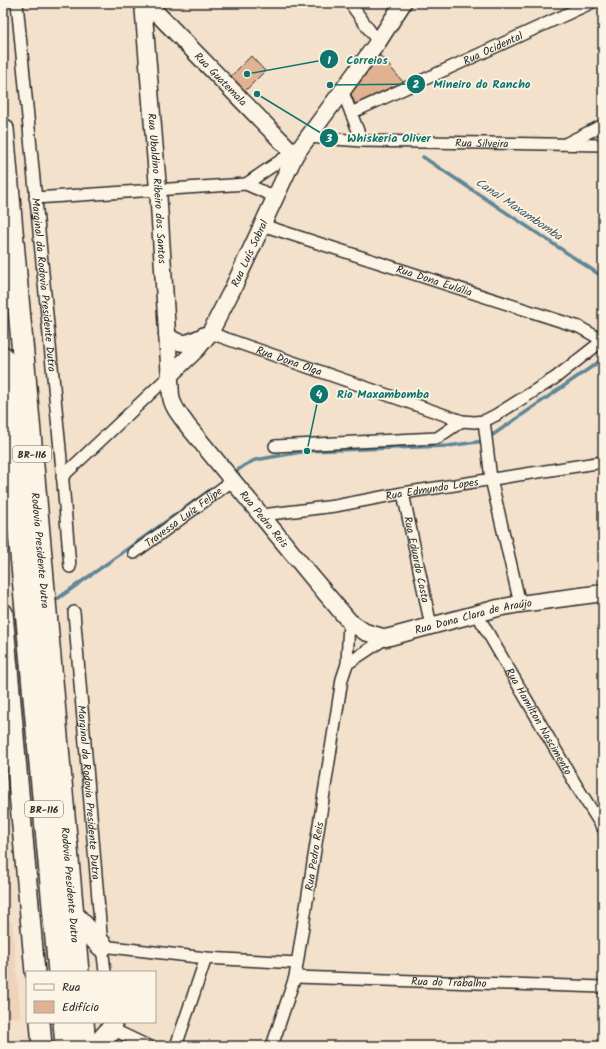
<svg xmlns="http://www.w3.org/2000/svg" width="606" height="1049" font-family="Kalam,sans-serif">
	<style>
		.built { fill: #eed3ba }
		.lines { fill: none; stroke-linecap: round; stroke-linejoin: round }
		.stream { stroke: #5f8698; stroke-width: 3.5 }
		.building { fill: #e0b291; stroke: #2b2b2b }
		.minor-casing { stroke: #2b2b2b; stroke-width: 14 }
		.secondary-casing { stroke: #2b2b2b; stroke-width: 19 }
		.trunk-casing { stroke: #2b2b2b; stroke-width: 22 }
		.motorway-casing { stroke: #2b2b2b; stroke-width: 24 }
		.minor { stroke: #fcf5e5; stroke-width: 11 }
		.secondary { stroke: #fcf5e5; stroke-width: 16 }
		.trunk { stroke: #fcf5e5; stroke-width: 19 }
		.motorway { stroke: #fcf5e5; stroke-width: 21 }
		.labels { text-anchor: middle; stroke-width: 3.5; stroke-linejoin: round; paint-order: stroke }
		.shield { fill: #fcf5e5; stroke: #6a6863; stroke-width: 1 }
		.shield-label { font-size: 10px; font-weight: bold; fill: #2b2b2b }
		.street-label { font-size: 11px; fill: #2b2b2b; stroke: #fcf5e5 }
		.water-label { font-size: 12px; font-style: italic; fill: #455862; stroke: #fcf5e5 }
		.leader { fill: none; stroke: #0f766e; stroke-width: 1.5 }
		.callout-dot { fill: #0f766e; stroke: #fcf5e5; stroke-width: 1.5 }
		.mark-label { font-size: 12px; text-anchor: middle; font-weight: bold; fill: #fff }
		.callout-label { font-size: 12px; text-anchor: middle; font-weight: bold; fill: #0f766e; stroke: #fcf5e5; stroke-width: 3.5; stroke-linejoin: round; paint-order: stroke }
	</style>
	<rect width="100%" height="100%" fill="#f4e1cc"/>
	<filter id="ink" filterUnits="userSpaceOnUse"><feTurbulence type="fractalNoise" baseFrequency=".025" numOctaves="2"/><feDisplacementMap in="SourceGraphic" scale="8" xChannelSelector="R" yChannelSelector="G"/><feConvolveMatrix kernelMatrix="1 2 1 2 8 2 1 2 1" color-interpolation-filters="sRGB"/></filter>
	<g filter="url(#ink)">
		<path class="built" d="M 3,920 L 12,922 L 21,1018 L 3,1017 Z"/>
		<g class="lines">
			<g class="stream">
				<path d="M 423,157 L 603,277"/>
				<path d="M 232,474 L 245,465 L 255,460 L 307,451 L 448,446 L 484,441 L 603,359"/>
				<path d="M 53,602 L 213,488"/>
			</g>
		</g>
		<g class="building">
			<path d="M 380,55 L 403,82 L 355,104 L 351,94 Z"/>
			<path d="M 251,56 L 265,71 L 245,91 L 231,76 Z"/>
		</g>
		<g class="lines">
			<defs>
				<g id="minor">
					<path id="s1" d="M 17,3 L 62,470 L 70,567"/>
					<path d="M 350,3 L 378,42"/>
					<path d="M 342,90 L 362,141"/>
					<path id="s2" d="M 351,113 L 591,3"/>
					<path id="s3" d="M 307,137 L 362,141 L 603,145"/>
					<path d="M 567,143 L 603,125"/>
					<path d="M 246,184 L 293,152"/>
					<path d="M 35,198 L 246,184 L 275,197"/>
					<path id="s4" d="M 262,225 L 579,327 L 595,336 L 603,342"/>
					<path id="s5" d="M 210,333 L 462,421 L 474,422 L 484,421 L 496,415 L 555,378 L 602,341"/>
					<path d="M 484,421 L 491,479 L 520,604"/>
					<path d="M 275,446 L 437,438 L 462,421"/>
					<path d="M 62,477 L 170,375"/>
					<path id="s6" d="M 403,493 L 431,626"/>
					<path id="s7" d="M 262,515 L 335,506 L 403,493 L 603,462"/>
					<path id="s8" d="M 134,553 L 232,481"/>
					<path id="s9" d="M 74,612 L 102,946 L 105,972"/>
					<path id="s10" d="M 477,614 L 576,785 L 603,828"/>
					<path d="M 347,664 L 386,638"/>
					<path d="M 102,946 L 206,958 L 297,963"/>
					<path id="s11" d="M 295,977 L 603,987"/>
					<path d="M 112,1029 L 148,1046"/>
					<path d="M 176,1046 L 206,958"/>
					<path id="s12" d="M 272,1046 L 295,977 L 342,679 L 347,664 L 349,621"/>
				</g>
				<g id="secondary">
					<path id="s13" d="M 143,3 L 158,189 L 171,396 C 172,407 181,416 187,425 L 316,582 L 349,621 L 365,632 L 386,638 L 498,608 L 520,604 L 603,593"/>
					<path id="s14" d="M 147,3 L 295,155"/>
					<path d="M 167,335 C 181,348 190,343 205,335"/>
					<path id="s15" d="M 170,375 L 197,349 L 210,333 L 233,288 L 295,155 L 378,42 L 403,3"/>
				</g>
				<g id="trunk">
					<path d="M 3,613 L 35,972"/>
					<path d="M 40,1022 L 42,1046"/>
				</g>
				<g id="motorway">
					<path id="s16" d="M 3,129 L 78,972"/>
					<path d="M 3,357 L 59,972"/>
					<path d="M 73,915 L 102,946"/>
					<path d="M 64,1022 L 66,1046"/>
					<path d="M 83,1022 L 85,1046"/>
					<path d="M 97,1046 L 112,1029"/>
				</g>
			</defs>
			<use href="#minor" class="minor-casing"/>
			<use href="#secondary" class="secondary-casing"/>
			<use href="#trunk" class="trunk-casing"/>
			<use href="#motorway" class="motorway-casing"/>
			<use href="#minor" class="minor"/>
			<use href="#secondary" class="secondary"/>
			<use href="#trunk" class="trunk"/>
			<use href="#motorway" class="motorway"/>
		</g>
	</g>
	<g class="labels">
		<g class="shield">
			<rect x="13" y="446" width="38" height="16" rx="3"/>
			<rect x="25" y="801" width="38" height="16" rx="3"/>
		</g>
		<g class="shield-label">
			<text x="32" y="458">BR-116</text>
			<text x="44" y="813">BR-116</text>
		</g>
		<g class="street-label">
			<text dy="4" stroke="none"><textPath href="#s2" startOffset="156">Rua Ocidental</textPath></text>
			<text dy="4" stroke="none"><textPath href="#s14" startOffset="106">Rua Guatemala</textPath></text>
			<text dy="4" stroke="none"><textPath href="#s3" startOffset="175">Rua Silveira</textPath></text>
			<text dy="4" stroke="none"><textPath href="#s13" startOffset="186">Rua Ubaldino Ribeiro dos Santos</textPath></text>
			<text dy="4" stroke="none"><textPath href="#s15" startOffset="147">Rua Luís Sobral</textPath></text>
			<text dy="4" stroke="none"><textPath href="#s4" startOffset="181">Rua Dona Eulália</textPath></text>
			<text dy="4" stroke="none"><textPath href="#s1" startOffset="283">Marginal da Rodovia Presidente Dutra</textPath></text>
			<text dy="4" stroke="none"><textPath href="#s5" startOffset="84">Rua Dona Olga</textPath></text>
			<text dy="4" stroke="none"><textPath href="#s7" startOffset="172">Rua Edmundo Lopes</textPath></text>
			<text dy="4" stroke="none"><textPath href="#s8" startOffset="61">Travessa Luiz Felipe</textPath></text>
			<text dy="4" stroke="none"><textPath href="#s13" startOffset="549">Rua Pedro Reis</textPath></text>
			<text dy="4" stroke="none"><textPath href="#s16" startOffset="423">Rodovia Presidente Dutra</textPath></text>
			<text dy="4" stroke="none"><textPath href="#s6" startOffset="68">Rua Eduardo Costa</textPath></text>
			<text dy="4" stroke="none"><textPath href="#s13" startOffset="813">Rua Dona Clara de Araújo</textPath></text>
			<text dy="4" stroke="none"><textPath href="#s10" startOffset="124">Rua Hamilton Nascimento</textPath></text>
			<text dy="4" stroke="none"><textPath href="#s9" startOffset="181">Marginal da Rodovia Presidente Dutra</textPath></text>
			<text dy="4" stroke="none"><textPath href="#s12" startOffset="195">Rua Pedro Reis</textPath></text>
			<text dy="4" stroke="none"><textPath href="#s16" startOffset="759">Rodovia Presidente Dutra</textPath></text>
			<text dy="4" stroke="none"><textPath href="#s11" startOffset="154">Rua do Trabalho</textPath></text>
		</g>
		<g class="water-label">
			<text transform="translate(519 209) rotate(34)" y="4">Canal Maxambomba</text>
		</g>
	</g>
	<path class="leader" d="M247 74L329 59M330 85L416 84M257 94L329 138M307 451L319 394"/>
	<g class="callout-dot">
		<circle cx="247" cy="74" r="4"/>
		<circle cx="330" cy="85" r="4"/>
		<circle cx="257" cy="94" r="4"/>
		<circle cx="307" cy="451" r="4"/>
		<circle cx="329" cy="59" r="10"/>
		<circle cx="416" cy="84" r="10"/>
		<circle cx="329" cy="138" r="10"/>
		<circle cx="319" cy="394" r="10"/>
	</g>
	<g class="mark-label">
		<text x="329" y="64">1</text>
		<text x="416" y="88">2</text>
		<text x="329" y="142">3</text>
		<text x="319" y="398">4</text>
	</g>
	<g class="callout-label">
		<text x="367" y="64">Correios</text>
		<text x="482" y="88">Mineiro do Rancho</text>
		<text x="389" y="142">Whiskeria Oliver</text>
		<text x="383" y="398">Rio Maxambomba</text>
	</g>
	<rect width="606" height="1049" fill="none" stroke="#fcf5e5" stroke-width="16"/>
	<rect x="8" y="8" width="590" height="1033" fill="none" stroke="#2b2b2b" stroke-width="1.5" filter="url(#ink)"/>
	<rect x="26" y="971" width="130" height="52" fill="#fcf5e5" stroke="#a8a49b"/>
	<rect x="34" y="984" width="20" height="6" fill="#fcf5e5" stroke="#a8a49b"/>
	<text x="62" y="991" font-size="12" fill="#2b2b2b">Rua</text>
	<rect x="34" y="1001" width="20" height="12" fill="#e0b291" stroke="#a8a49b"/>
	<text x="62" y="1011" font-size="12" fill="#2b2b2b">Edifício</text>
</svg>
